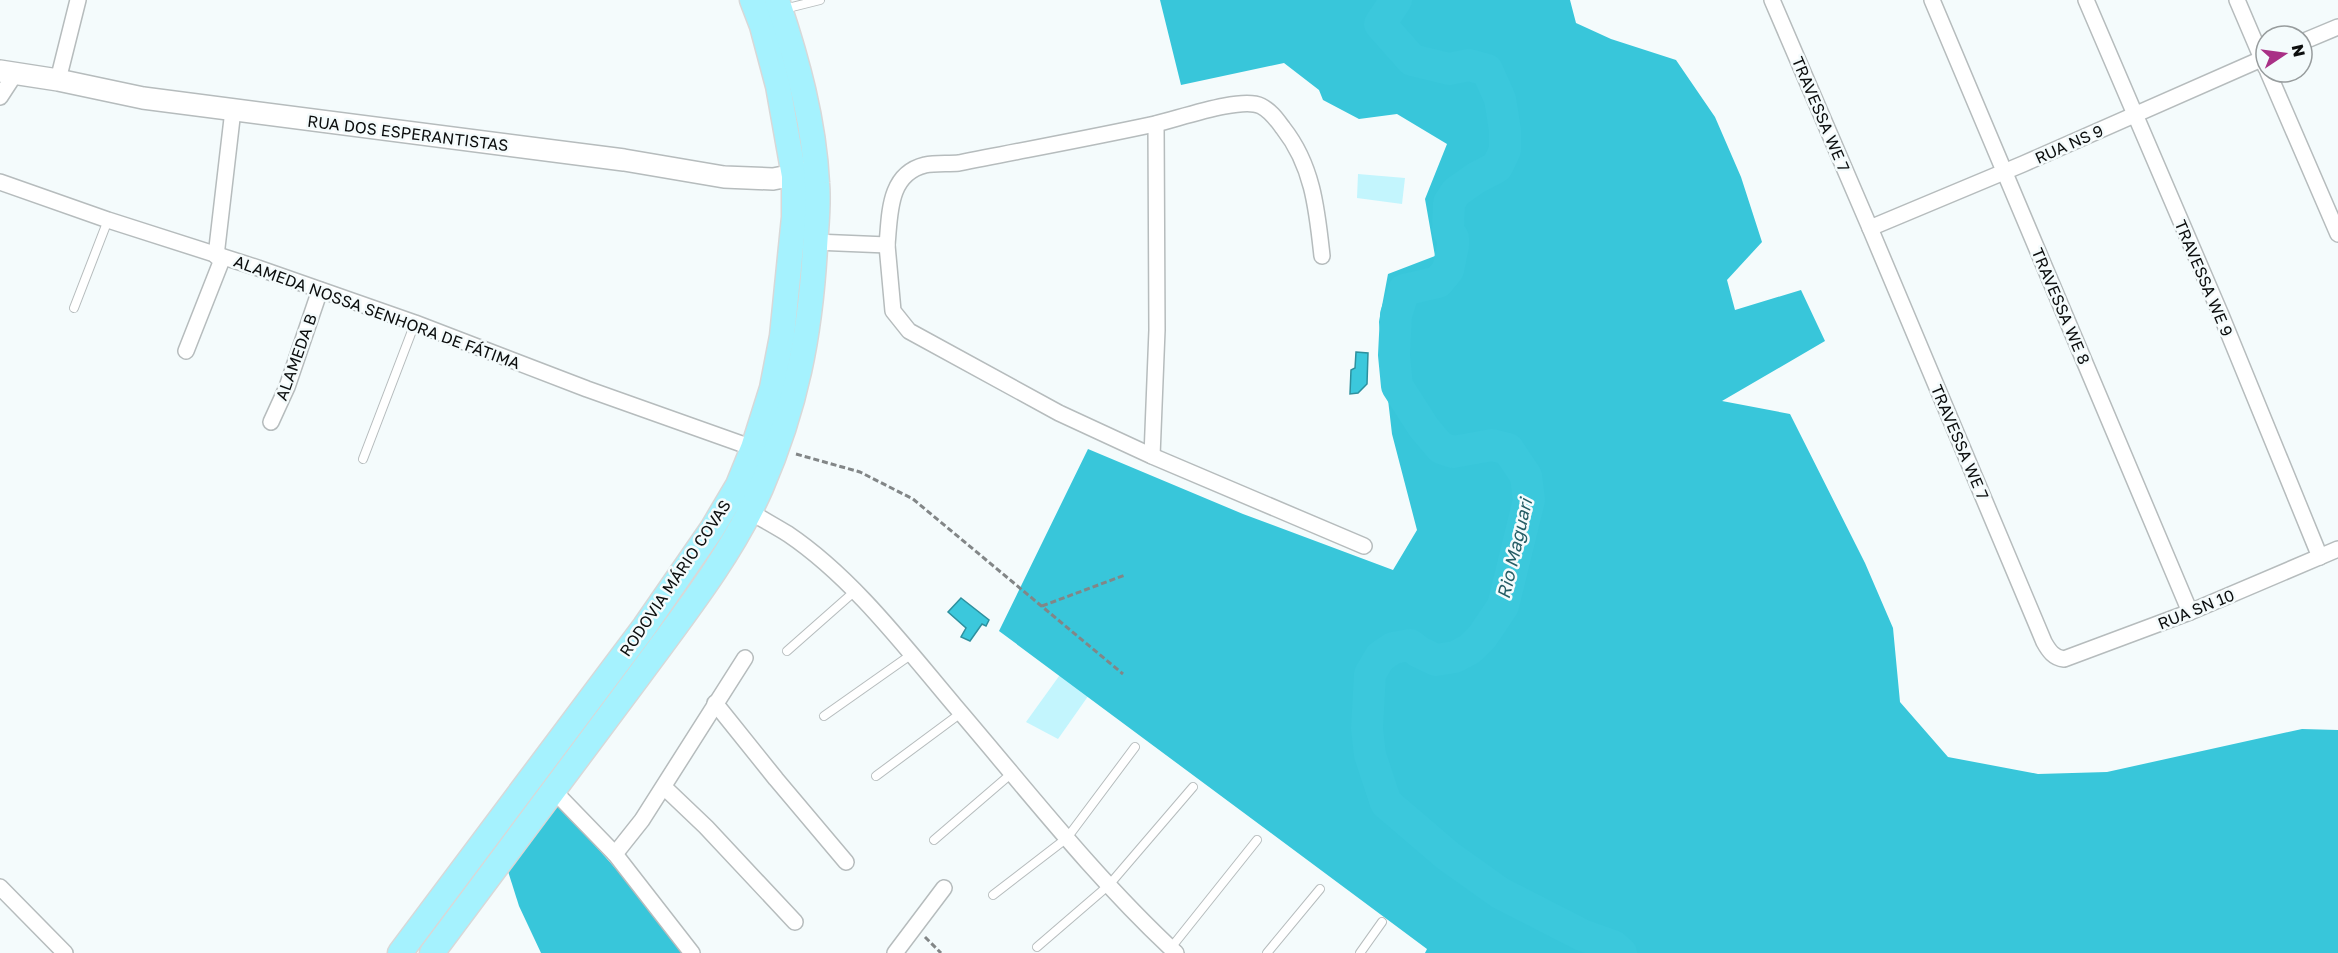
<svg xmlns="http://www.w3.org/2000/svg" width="2338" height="953" font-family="'Golos Text',sans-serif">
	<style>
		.green { fill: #c3f5fd }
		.forest { fill: #38c6da }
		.water { fill: #3bc8dc; stroke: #2d909e; stroke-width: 1.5 }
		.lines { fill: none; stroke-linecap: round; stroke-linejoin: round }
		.river { stroke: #3bc8dc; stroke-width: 32 }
		.service-casing { stroke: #b6bcbd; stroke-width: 10 }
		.minor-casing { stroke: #b6bcbd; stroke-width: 18 }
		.secondary-casing { stroke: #b6bcbd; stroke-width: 24 }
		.primary-casing { stroke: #d8d8d8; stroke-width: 27 }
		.path { stroke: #828687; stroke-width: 3; stroke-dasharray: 6 3; stroke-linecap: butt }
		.service { stroke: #fff; stroke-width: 8 }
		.minor { stroke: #fff; stroke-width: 15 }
		.secondary { stroke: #fff; stroke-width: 21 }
		.primary { stroke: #a5f2fe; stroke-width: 24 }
		.labels { text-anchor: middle; stroke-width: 5; stroke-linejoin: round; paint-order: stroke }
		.street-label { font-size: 16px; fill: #0c0e0e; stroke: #f4fbfc }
		.water-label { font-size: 18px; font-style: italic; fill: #255d65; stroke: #f4fbfc }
	</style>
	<rect width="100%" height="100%" fill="#f4fbfc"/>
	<g class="green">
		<path d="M 1358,174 L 1405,178 L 1402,204 L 1357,198 Z"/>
		<path d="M 1062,672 L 1091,692 L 1058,739 L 1026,722 Z"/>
	</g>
	<g class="forest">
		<path d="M 1160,0 L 1570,0 L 1576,23 L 1611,39 L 1676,60 L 1715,117 L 1741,177 L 1762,242 L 1727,280 L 1735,310 L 1801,290 L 1825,341 L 1722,401 L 1790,414 L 1865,563 L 1893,628 L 1900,702 L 1948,757 L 2038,774 L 2107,772 L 2302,729 L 2338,730 L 2338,953 L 1425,953 L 1427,949 L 999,631 L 1088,449 L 1243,514 L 1393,570 L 1417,530 L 1392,434 L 1379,322 L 1388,274 L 1435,256 L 1425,199 L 1447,144 L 1397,114 L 1359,119 L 1323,100 L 1319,90 L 1284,63 L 1181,85 Z"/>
		<path d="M 558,804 L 691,953 L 541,953 L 519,906 L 507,868 Z"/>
	</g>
	<g class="water">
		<path d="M 1356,352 L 1368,353 L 1367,384 L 1358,393 L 1350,394 L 1351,370 L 1355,368 Z"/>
		<path d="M 961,598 L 989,620 L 986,626 L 982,624 L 970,641 L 961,637 L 966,628 L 948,612 Z"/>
	</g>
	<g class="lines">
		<path class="river" d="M 1396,0 L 1380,24 L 1412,60 L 1449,69 L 1469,65 L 1487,70 L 1500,99 L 1505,130 L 1505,150 L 1497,167 L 1476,178 L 1456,192 L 1449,203 L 1448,230 L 1453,238 L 1453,246 L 1448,270 L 1438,282 L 1404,290 L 1396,315 L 1394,355 L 1397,386 L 1424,428 L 1441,448 L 1453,452 L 1492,445 L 1508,449 L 1526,476 L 1529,500 L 1503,606 L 1482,637 L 1470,649 L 1455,657 L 1436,660 L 1419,652 L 1410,645 L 1393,648 L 1380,657 L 1370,674 L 1367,728 L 1370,755 L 1386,803 L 1448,856 L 1500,893 L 1582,935 L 1613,946 L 1621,953"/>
		<defs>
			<g id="service">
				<path d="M 784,9 L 820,0"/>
				<path d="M 74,308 L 108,220"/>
				<path d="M 363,459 L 415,323"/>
				<path d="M 787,651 L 855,591"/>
				<path d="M 824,716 L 912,654"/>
				<path d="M 876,776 L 961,713"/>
				<path d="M 934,840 L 1012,773"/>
				<path d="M 993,895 L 1067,838 L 1135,747"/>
				<path d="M 1037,947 L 1109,885 L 1193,787"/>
				<path d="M 1170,949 L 1257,840"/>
				<path d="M 1267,953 L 1320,889"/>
				<path d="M 1360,953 L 1382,922"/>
			</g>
			<g id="minor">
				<path d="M 1772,0 L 1870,228 L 2044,642 C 2049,651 2054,658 2064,659 L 2190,612 L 2338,549"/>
				<path d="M 1932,0 L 2190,612"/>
				<path d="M 2086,0 L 2221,315 L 2320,557"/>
				<path d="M 2237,0 L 2266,68"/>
				<path d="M 2302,42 L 2338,27"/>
				<path d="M 2268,72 L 2338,234"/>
				<path d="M 58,80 L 78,0"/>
				<path d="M 0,97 L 15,74"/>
				<path d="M 0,182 L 108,220 L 258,268 L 415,323 L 587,389 L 753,448"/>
				<path d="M 1870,228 L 2023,164 L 2266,57"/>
				<path d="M 815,242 L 887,245 C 890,214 888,174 925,165 C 935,163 948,164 959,163 C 1024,150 1090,138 1155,124 C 1178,119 1241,96 1261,106 C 1271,111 1277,120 1283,128 C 1313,166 1317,210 1322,256"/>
				<path d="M 887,245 L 893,311 L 909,331 L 1059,413 L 1152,456 L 1364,546"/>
				<path d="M 216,256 L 233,110"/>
				<path d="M 186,351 L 223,257"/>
				<path d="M 271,422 L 287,387 L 320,290"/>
				<path d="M 1152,456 L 1157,330 L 1156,124"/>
				<path d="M 749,511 C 762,519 775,526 788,534 C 853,578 905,647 955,706 C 1027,790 1095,878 1176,953"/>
				<path d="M 715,703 L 776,779 L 846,862"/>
				<path d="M 664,787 L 706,827 L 795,922"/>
				<path d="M 554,791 L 615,854 L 692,953"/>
				<path d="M 615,854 L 642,820 L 745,658"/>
				<path d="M 0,887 L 65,953"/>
				<path d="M 895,953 L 944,888"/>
			</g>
			<path id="secondary" d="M 0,71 L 58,80 L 143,98 L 624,160 L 724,177 L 773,179 L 810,172"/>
			<g id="primary">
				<path d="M 400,953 L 645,626 L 712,529 L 738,485 L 753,448 L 772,388 L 782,336 L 794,217 L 794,176 L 778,86 L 762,26 L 752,0"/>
				<path d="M 432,953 C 500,861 570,769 638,677 C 682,617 731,556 761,488 C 796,407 810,336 815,248 C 816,227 819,205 817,183 C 814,121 797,59 777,0"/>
			</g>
		</defs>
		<use href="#service" class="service-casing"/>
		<use href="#minor" class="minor-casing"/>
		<use href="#secondary" class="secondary-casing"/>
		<use href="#primary" class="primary-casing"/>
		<g class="path">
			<path d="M 796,454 L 860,472 L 913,499 L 1123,674"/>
			<path d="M 1042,606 L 1125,575"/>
			<path d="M 925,937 L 941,953"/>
		</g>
		<use href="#service" class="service"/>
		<use href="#minor" class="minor"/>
		<use href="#secondary" class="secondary"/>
		<use href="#primary" class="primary"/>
	</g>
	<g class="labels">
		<g class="street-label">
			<text transform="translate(1821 114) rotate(67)" y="6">TRAVESSA WE 7</text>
			<text transform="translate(408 133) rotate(7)" y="6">RUA DOS ESPERANTISTAS</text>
			<text transform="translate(2069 144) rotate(-24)" y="6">RUA NS 9</text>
			<text transform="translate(2204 278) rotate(67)" y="6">TRAVESSA WE 9</text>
			<text transform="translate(2061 306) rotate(67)" y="6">TRAVESSA WE 8</text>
			<text transform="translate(377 312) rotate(20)" y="6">ALAMEDA NOSSA SENHORA DE FÁTIMA</text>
			<text transform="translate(296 357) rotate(-70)" y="6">ALAMEDA B</text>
			<text transform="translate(1960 442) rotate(67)" y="6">TRAVESSA WE 7</text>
			<text transform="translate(675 578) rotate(-56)" y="6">RODOVIA MÁRIO COVAS</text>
			<text transform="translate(2196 609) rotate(-22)" y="6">RUA SN 10</text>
		</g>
		<g class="water-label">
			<text transform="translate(1515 549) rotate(-77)" y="6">Rio Maguari</text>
		</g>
	</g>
	<g transform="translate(2284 54) rotate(77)"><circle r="28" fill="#f4fbfc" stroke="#979c9d" stroke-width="1.5"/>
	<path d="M0-4.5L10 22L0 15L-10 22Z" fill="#a93086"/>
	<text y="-9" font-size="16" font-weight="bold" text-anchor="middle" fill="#0c0e0e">N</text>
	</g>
</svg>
